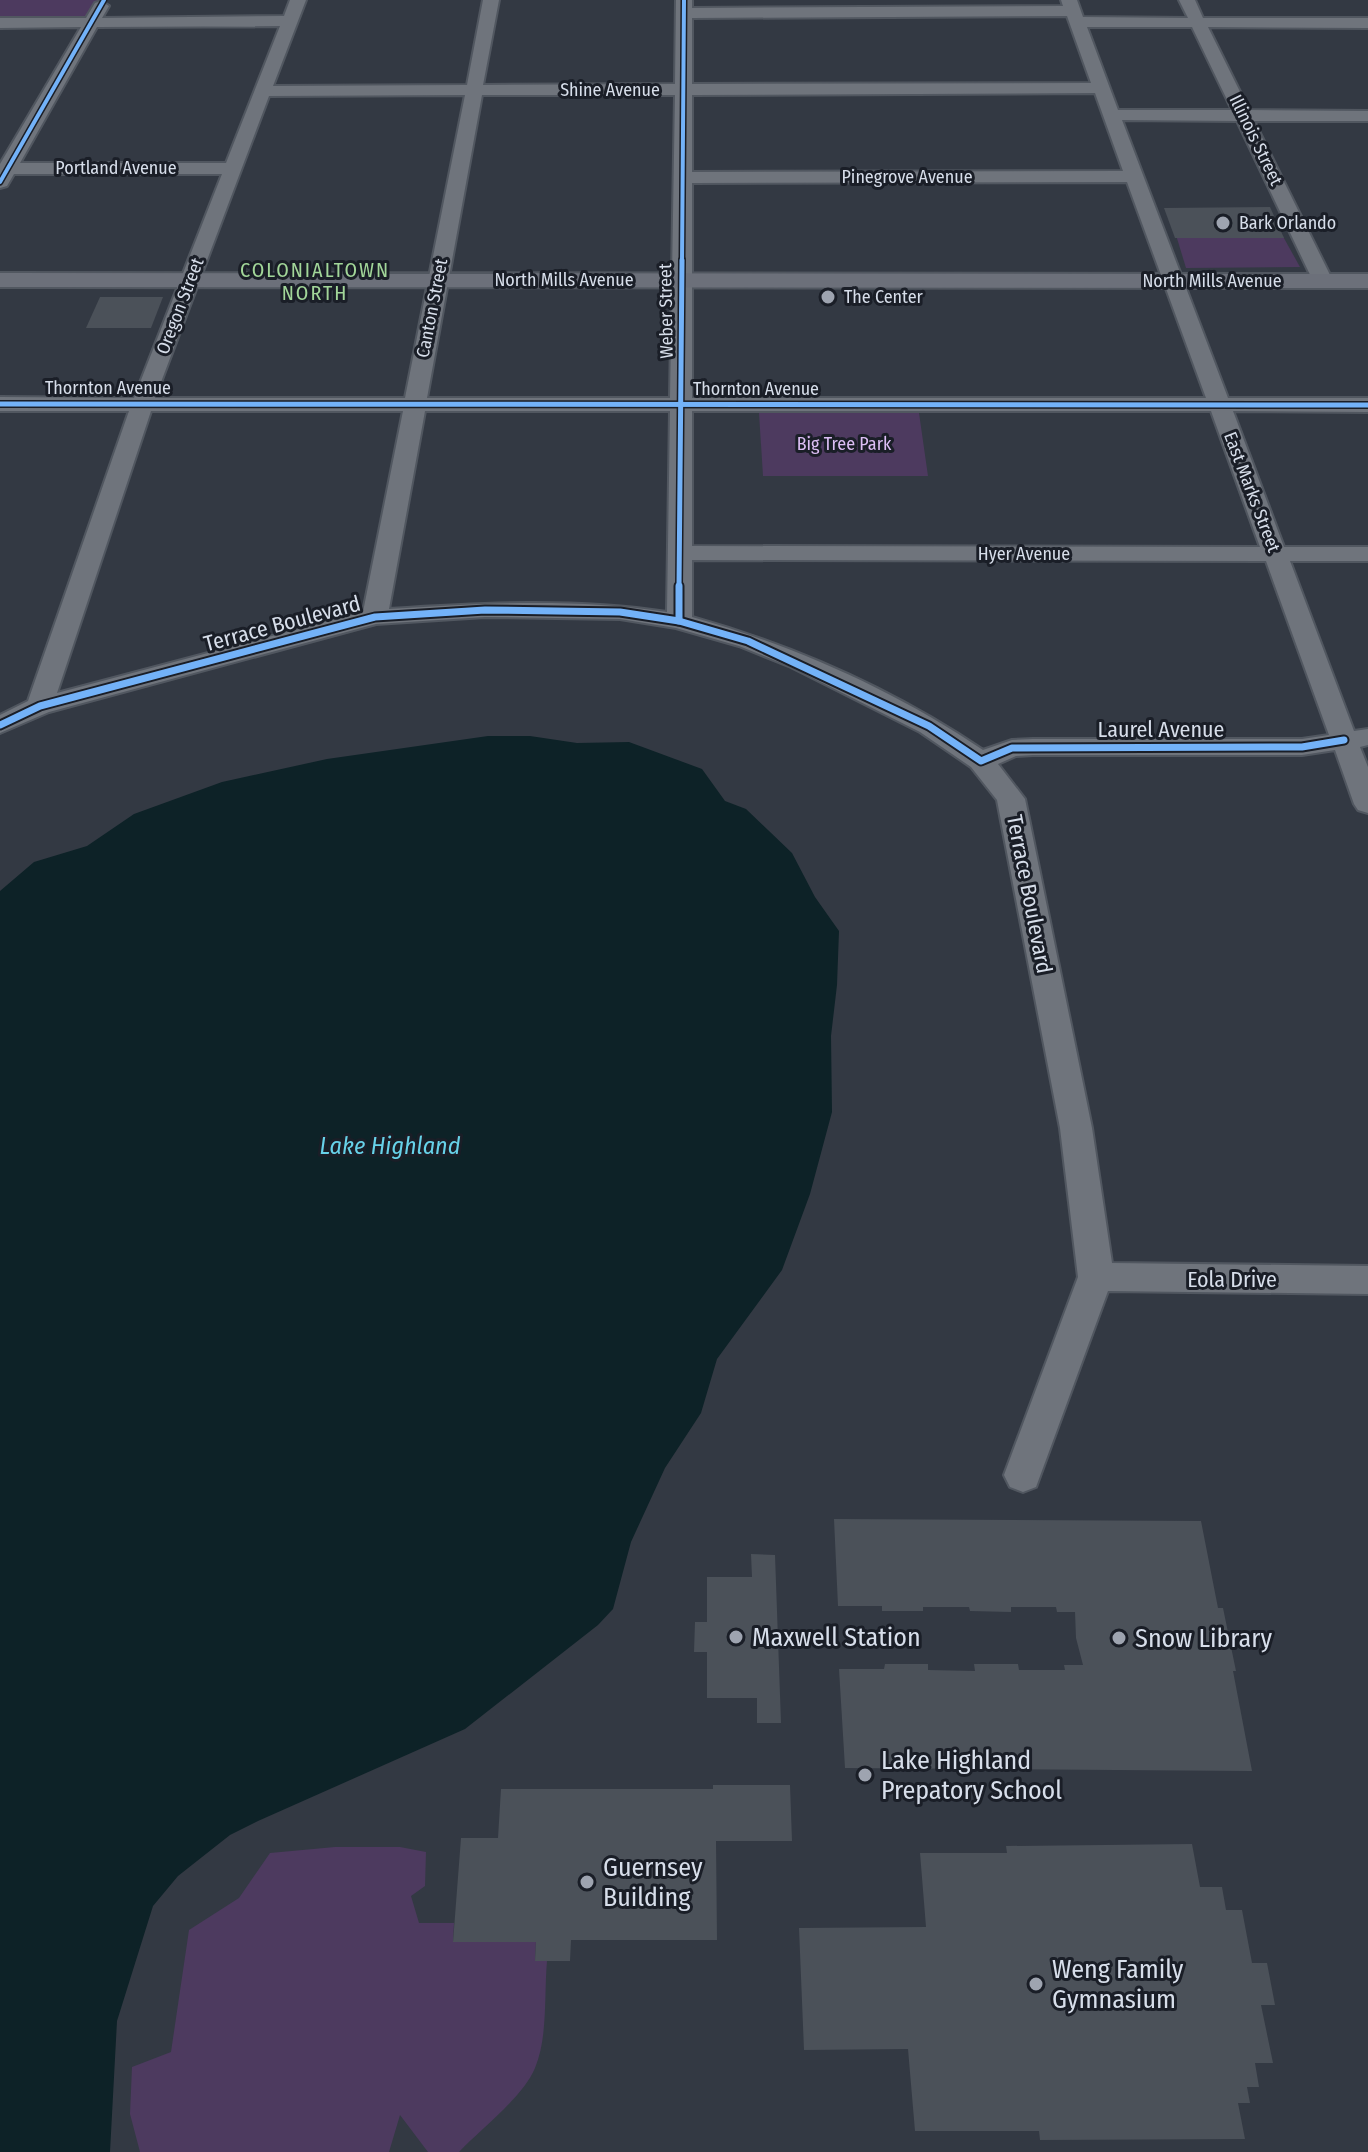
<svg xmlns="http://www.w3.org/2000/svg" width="1368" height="2152" font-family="'Fira Sans Condensed',sans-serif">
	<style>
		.green { fill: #4d3a5f }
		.water { fill: #0d2227 }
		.building { fill: #4b5159 }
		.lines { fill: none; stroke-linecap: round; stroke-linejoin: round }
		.minor-casing { stroke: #515760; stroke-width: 4 }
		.major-casing { stroke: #515760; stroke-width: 4 }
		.minor { fill: #6f747c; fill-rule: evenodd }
		.major { fill: #6c707a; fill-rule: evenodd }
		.cycleway-far2-casing { stroke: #1a1e27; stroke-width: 7 }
		.cycleway-far1-casing { stroke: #1a1e27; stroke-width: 8 }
		.cycleway-casing { stroke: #1a1e27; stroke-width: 11 }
		.cycleway-far2 { stroke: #73b2f8; stroke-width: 4 }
		.cycleway-far1 { stroke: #73b2f8; stroke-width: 5 }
		.cycleway { stroke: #73b2f8; stroke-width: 7 }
		.poi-dot { fill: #9ea4b0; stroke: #1a1e27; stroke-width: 3 }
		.labels { text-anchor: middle; stroke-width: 6; stroke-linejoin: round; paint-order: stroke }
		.far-street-label { font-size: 18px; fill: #d7deea; stroke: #1a1e27 }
		.far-poi-label { font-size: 18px; fill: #d7deea; stroke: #1a1e27; text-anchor: start }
		.far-park-label { font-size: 18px; fill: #dcbef5; stroke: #1a1e27 }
		.far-neighbourhood-label { font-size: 20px; letter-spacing: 2px; fill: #a2d699; stroke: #1a1e27 }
		.street-label { font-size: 22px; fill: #d7deea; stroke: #1a1e27 }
		.water-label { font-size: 24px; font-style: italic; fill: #67d2e9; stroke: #1a1e27 }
		.near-poi-label { font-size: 26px; fill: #d7deea; stroke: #1a1e27; text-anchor: start }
	</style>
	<rect width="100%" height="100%" fill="#333943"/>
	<g class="green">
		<path d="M 0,0 L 104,0 L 92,22 L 0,23 Z"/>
		<path d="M 1275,222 L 1300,267 L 1186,268 L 1173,225 Z"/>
		<path d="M 759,413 L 919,413 L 928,476 L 763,476 Z"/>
		<path d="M 335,1847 L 400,1847 L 426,1852 L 425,1886 L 411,1896 L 419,1923 L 454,1923 L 453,1941 L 536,1941 L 535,1961 L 547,1961 C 544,1995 548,2037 535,2068 C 523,2097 481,2129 459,2152 L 428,2152 L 400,2115 L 389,2152 L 140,2152 L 130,2114 L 132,2067 L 171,2052 L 189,1930 L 239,1898 L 270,1853 Z"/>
	</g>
	<path class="water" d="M 488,736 L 530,736 L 577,743 L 629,742 L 702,769 L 725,801 L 746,809 L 792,853 L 815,897 L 839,931 L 837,985 L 831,1036 L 832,1112 L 810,1194 L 782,1270 L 717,1359 L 701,1413 L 665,1468 L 631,1542 L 613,1609 L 598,1625 L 465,1729 L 258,1821 L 230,1835 L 178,1876 L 153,1906 L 117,2021 L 110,2152 L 0,2152 L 0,891 L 34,862 L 87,846 L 134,814 L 222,782 L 327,759 Z"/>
	<g class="building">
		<path d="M 1270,207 L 1284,238 L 1175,238 L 1164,208 Z"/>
		<path d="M 100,297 L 163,297 L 151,328 L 86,328 Z"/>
		<path d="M 834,1519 L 1201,1521 L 1218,1608 L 1223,1608 L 1236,1671 L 1233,1671 L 1252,1771 L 845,1768 L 839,1669 L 884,1669 L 885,1664 L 928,1664 L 928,1670 L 975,1671 L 974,1664 L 1018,1664 L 1019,1670 L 1065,1670 L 1064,1665 L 1083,1665 L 1076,1638 L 1075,1612 L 1057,1612 L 1056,1607 L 1011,1607 L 1011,1612 L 970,1611 L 969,1607 L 923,1607 L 923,1611 L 882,1611 L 882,1606 L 838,1606 Z"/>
		<path d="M 751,1554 L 775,1555 L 781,1723 L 757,1723 L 757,1698 L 707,1698 L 707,1652 L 694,1652 L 695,1622 L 707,1622 L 707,1577 L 752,1577 Z"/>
		<path d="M 713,1785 L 790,1785 L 792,1841 L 716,1841 L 717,1940 L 571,1940 L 570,1961 L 535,1961 L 536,1942 L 453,1942 L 461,1838 L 498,1838 L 501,1789 L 713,1789 Z"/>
		<path d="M 1192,1844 L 1200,1887 L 1222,1887 L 1226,1910 L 1242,1910 L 1252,1963 L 1267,1963 L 1275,2005 L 1261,2005 L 1273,2063 L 1255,2063 L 1259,2087 L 1247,2087 L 1250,2103 L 1238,2103 L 1245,2139 L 1040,2140 L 1039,2131 L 915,2131 L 908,2049 L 804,2050 L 799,1928 L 926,1927 L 920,1853 L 1007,1853 L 1006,1846 Z"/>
	</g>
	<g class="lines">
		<defs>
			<path id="minor" d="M 290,0 L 306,0 L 273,86 L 467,85 L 483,0 L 499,0 L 483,85 L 675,84 L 676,0 L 692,0 L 692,8 L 1063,6 L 1061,0 L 1077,0 L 1083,17 L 1188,18 L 1179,0 L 1195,0 L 1203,18 L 1368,18 L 1368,28 L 1208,27 L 1249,110 L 1368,111 L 1368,121 L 1254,121 L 1333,281 L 1330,285 L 1316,285 L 1313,281 L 1237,121 L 1122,120 L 1228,398 L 1368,398 L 1368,412 L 1233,411 L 1284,547 L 1368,547 L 1368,561 L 1290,561 L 1354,731 L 1368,729 L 1368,745 L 1360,747 L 1368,767 L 1368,813 L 1358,810 L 1354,804 L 1335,750 L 1302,755 L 1033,755 L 1016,756 L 998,764 L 1025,799 L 1092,1128 L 1112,1263 L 1368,1266 L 1368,1294 L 1108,1291 L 1036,1487 L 1023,1492 L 1010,1487 L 1004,1475 L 1078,1277 L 1060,1128 L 997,800 L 971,767 L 920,732 L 791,667 L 739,646 L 676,628 L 620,619 L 485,617 L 376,624 L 49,712 L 0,733 L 0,715 L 28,701 L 129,411 L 0,411 L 0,397 L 134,398 L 222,174 L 14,174 L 7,186 L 0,188 L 0,164 L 81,27 L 0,28 L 0,18 L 86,18 L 95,3 L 101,1 L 109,6 L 102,18 L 284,16 ZM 1067,16 L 1091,83 L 692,84 L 692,18 ZM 280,26 L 226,163 L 20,163 L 97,27 ZM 1087,27 L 1192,27 L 1232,110 L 1118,110 ZM 1095,93 L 1123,171 L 692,172 L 692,95 ZM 465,95 L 405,398 L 155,398 L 269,96 ZM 482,95 L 675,95 L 670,398 L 427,398 ZM 1127,182 L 1206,398 L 692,398 L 692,183 ZM 151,411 L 403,411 L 363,612 L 57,693 ZM 425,411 L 670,411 L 667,612 C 575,598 481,603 389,609 ZM 692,411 L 1211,411 L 1260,547 L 692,546 ZM 692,560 L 1266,561 L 1329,735 L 1302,739 L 1033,739 L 1012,740 L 983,750 C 894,690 795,646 692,617 Z"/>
			<path id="major" d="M 0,273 L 1368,274 L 1368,288 L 0,287 Z"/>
		</defs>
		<use href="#minor" class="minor-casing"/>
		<use href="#major" class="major-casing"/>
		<use href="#minor" class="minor"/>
		<use href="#major" class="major"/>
		<defs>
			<g id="cycleway-far2">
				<path d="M 0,182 L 104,0"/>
				<path d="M 682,262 L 684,0"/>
			</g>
			<g id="cycleway-far1">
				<path d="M 0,404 L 1368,405"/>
				<path d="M 679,588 L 682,260"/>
			</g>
			<g id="cycleway">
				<path d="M 679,621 L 679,586"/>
				<path d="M 0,725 L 40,706 L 375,617 L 485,610 L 620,612 L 679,621 L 748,641 L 929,726 L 981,761 L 1012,748 L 1302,747 L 1344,740"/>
			</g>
		</defs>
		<use href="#cycleway-far2" class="cycleway-far2-casing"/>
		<use href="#cycleway-far1" class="cycleway-far1-casing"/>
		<use href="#cycleway" class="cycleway-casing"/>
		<use href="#cycleway-far2" class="cycleway-far2"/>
		<use href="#cycleway-far1" class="cycleway-far1"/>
		<use href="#cycleway" class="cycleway"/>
	</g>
	<g class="poi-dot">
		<circle cx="1223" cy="223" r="8"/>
		<circle cx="828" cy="297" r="8"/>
		<circle cx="736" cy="1637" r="8"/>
		<circle cx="1119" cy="1638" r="8"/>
		<circle cx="865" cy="1775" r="8"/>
		<circle cx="587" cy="1882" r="8"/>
		<circle cx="1036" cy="1984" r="8"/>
	</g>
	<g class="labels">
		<g class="far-street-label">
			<text x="610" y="96">Shine Avenue</text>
			<text transform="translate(1256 140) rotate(64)" y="6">Illinois Street</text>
			<text x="116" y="174">Portland Avenue</text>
			<text x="907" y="183">Pinegrove Avenue</text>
			<text x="564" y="286">North Mills Avenue</text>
			<text x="1212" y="287">North Mills Avenue</text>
			<text transform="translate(180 306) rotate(-69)" y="6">Oregon Street</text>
			<text transform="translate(432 308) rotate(-79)" y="6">Canton Street</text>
			<text transform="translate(666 311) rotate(-91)" y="6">Weber Street</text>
			<text x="108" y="394">Thornton Avenue</text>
			<text x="756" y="395">Thornton Avenue</text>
			<text transform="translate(1252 492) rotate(69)" y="6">East Marks Street</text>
			<text x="1024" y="560">Hyer Avenue</text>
		</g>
		<g class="far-poi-label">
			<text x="1239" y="229">Bark Orlando</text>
			<text x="844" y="303">The Center</text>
		</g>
		<g class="far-park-label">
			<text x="844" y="450">Big Tree Park</text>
		</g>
		<g class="far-neighbourhood-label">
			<text x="315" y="277">COLONIALTOWN<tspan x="315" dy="23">NORTH</tspan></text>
		</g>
		<g class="street-label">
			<text transform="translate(282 623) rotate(-15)" y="8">Terrace Boulevard</text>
			<text x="1161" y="737">Laurel Avenue</text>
			<text transform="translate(1030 894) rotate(79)" y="8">Terrace Boulevard</text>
			<text x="1232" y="1287">Eola Drive</text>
		</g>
		<g class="water-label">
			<text x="390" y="1154">Lake Highland</text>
		</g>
		<g class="near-poi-label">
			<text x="752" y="1646">Maxwell Station</text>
			<text x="1135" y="1647">Snow Library</text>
			<text x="881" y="1769">Lake Highland<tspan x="881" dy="30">Prepatory School</tspan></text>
			<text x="603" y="1876">Guernsey<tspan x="603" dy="30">Building</tspan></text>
			<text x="1052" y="1978">Weng Family<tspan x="1052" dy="30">Gymnasium</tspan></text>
		</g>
	</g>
</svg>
